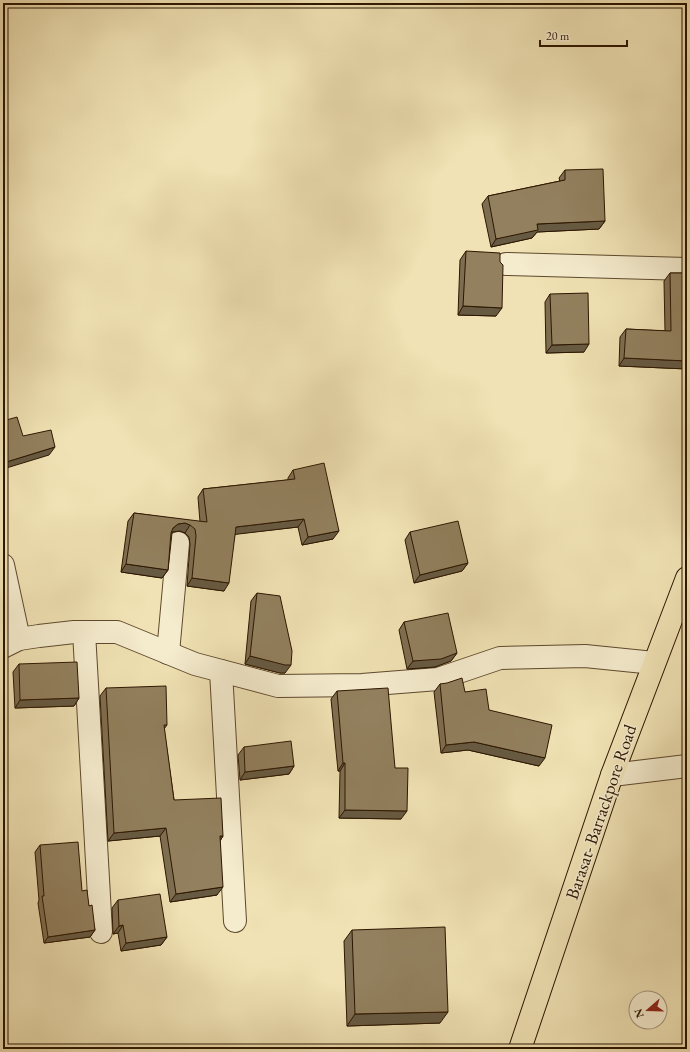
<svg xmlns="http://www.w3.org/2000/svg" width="690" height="1052" font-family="'EB Garamond',serif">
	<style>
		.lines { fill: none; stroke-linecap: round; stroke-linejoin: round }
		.minor-casing { stroke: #5e492d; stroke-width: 24 }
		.major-casing { stroke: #2d1600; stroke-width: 24 }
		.minor { stroke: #f5ecce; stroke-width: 22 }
		.major { stroke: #f0e2b4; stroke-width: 22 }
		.wall { fill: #7e6e51; stroke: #2d1600 }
		.shaded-wall { fill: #665a42; stroke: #2d1600 }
		.building { fill: #92805e; stroke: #2d1600 }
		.labels { text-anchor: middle; stroke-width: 3; stroke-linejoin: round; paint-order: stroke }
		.street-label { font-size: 18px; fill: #2d1600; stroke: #f5ecce }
	</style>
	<rect width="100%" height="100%" fill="#f0e2b4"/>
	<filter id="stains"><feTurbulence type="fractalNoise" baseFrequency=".005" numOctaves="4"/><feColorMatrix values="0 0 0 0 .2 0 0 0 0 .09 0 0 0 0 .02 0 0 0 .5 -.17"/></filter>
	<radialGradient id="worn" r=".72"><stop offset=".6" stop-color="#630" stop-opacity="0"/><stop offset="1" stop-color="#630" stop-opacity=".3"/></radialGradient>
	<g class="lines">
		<defs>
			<g id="minor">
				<path d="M 506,264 L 687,269"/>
				<path d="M 3,565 L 19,639"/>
				<path d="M 84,632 L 101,932"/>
				<path d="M 3,647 L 19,639 L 39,636 L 74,632 L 117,632 L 195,664 L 278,686 L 362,685 L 438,679 L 500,658 L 585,656 L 654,663"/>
				<path d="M 168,653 L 178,543"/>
				<path d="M 221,671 L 235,921"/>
				<path d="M 612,775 L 687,766"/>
			</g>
			<path id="major" d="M 520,1049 L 612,775 L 687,578"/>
		</defs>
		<use href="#minor" class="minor-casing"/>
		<use href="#major" class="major-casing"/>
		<use href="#minor" class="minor"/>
		<use href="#major" class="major"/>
	</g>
	<g class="wall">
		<path d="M 565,170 L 605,221 L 599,229 L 537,232 L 532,238 L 491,247 L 482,204 L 488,196 L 560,181 L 559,178 Z"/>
		<path d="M 466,251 L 496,316 L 458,315 L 460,260 Z"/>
		<path d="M 670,273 L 687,273 L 687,369 L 619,366 L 620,337 L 626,329 L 665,331 L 664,281 Z"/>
		<path d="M 550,294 L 584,352 L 546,353 L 545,302 Z"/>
		<path d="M 293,470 L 333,539 L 302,545 L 298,527 L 235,534 L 224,591 L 187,586 L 190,544 L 189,537 L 185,533 L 180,531 L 172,532 L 172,533 L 168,570 L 162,578 L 121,572 L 128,521 L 134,513 L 200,522 L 198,497 L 203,489 L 288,480 L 288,478 Z"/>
		<path d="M 410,532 L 468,563 L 462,571 L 414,583 L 405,540 Z"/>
		<path d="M 257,593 L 285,673 L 280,673 L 245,664 L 251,601 Z"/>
		<path d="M 404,622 L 457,653 L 451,661 L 435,667 L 407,669 L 399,630 Z"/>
		<path d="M 19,664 L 79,698 L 74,706 L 15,708 L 13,672 Z"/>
		<path d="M 440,684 L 465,692 L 489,710 L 539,766 L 468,750 L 441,753 L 434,692 Z"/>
		<path d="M 106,688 L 167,725 L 164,729 L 174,800 L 223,836 L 220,841 L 217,895 L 170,902 L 160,836 L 108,841 L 100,696 Z"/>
		<path d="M 337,691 L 395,768 L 401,819 L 339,818 L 340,771 L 338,771 L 331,699 Z"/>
		<path d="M 244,747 L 294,766 L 289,774 L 240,780 L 238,755 Z"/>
		<path d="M 40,845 L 89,906 L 95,930 L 90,937 L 44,943 L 38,903 L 39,900 L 35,852 Z"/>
		<path d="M 118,900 L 167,937 L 161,945 L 121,951 L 118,933 L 113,934 L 112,908 Z"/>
		<path d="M 352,930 L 440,1023 L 347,1026 L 344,941 Z"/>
	</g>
	<g class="shaded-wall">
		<path d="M 605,221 L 599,229 L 537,232 L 532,238 L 491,247 L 496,239 L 537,224 Z"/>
		<path d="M 463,306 L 502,308 L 496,316 L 458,315 Z"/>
		<path d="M 589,344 L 584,352 L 546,353 L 552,345 Z"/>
		<path d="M 624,358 L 687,361 L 687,369 L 619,366 Z"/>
		<path d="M 55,447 L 49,455 L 3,469 L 3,463 Z"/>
		<path d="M 304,519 L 298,527 L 230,535 L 236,527 Z"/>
		<path d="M 185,523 L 190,525 L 185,533 L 180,531 L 172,532 L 168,536 L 173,528 L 178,524 Z"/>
		<path d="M 339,531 L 333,539 L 302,545 L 308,537 Z"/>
		<path d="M 468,563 L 462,571 L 414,583 L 420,575 Z"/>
		<path d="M 126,564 L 168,570 L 162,578 L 121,572 Z"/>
		<path d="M 192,578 L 229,583 L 224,591 L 187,586 Z"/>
		<path d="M 457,653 L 451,661 L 435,667 L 407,669 L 413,661 Z"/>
		<path d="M 250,656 L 291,665 L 285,673 L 280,673 L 245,664 Z"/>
		<path d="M 79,698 L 74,706 L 15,708 L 20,700 Z"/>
		<path d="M 474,742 L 545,758 L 539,766 L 468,750 L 441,753 L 446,745 Z"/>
		<path d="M 343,763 L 345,763 L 340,771 L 338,771 Z"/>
		<path d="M 294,766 L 289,774 L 240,780 L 245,772 Z"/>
		<path d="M 345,810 L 407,811 L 401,819 L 339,818 Z"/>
		<path d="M 166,828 L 160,836 L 108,841 L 114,833 Z"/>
		<path d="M 220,836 L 223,836 L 218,844 Z"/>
		<path d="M 223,887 L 217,895 L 170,902 L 176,894 Z"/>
		<path d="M 123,925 L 118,933 L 113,934 L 119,926 Z"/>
		<path d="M 95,930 L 90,937 L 44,943 L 48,937 Z"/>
		<path d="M 167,937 L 161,945 L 121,951 L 126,943 Z"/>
		<path d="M 448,1012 L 440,1023 L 347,1026 L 355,1014 Z"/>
	</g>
	<g class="building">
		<path d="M 603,169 L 605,221 L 537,224 L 538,230 L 496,239 L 488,196 L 565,180 L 565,170 Z"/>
		<path d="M 466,251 L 500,253 L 500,262 L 503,265 L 502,308 L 463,306 Z"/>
		<path d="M 670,273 L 687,273 L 687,361 L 624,358 L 626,329 L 671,331 Z"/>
		<path d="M 588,293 L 589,344 L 552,345 L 550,294 Z"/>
		<path d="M 17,417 L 23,436 L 51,430 L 55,447 L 3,463 L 3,421 Z"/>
		<path d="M 324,463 L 339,531 L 308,537 L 304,519 L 236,527 L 229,583 L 192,578 L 196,536 L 195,529 L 190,525 L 185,523 L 178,524 L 173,528 L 171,533 L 168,570 L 126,564 L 134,513 L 207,522 L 203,489 L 295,479 L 293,470 Z"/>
		<path d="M 458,521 L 468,563 L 420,575 L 410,532 Z"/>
		<path d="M 257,593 L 280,596 L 292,651 L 291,665 L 285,665 L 250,656 Z"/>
		<path d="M 448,613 L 457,653 L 441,659 L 413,661 L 404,622 Z"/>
		<path d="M 77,662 L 79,698 L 20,700 L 19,664 Z"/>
		<path d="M 462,678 L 465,692 L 486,689 L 489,710 L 552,725 L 545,758 L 474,742 L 446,745 L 440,684 L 447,683 Z"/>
		<path d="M 166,686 L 167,725 L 164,725 L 174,800 L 221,798 L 223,836 L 220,836 L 223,887 L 176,894 L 166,828 L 114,833 L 106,688 Z"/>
		<path d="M 388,688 L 395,768 L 408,768 L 407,811 L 345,810 L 345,763 L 343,763 L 337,691 Z"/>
		<path d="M 291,741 L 294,766 L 245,772 L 244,747 Z"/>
		<path d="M 78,842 L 82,891 L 87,890 L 89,906 L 92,905 L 95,930 L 48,937 L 42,896 L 44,896 L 40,845 Z"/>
		<path d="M 160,894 L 167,937 L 126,943 L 123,925 L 119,926 L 118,900 Z"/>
		<path d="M 445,927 L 448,1012 L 355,1014 L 352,930 Z"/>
	</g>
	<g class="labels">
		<g class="street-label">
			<text transform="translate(601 812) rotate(-71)" y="6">Barasat- Barrackpore Road</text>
		</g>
	</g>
	<rect width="690" height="1052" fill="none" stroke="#f0e2b4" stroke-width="16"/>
	<rect x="4" y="4" width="682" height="1044" fill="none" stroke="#2d1600" stroke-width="2"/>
	<rect x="8" y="8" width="674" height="1036" fill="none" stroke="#2d1600"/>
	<g transform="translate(648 1010) rotate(250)"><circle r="19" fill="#f5ecce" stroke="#a5967c"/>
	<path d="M0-3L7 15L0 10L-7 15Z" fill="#8f2418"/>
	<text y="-6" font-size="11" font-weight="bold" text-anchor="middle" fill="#2d1600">N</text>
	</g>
	<path d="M540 40v6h87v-6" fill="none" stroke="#2d1600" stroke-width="2"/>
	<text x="546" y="40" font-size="12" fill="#2d1600" stroke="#f5ecce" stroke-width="3" paint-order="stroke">20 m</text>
	<rect width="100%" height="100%" filter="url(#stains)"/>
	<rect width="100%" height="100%" fill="url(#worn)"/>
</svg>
